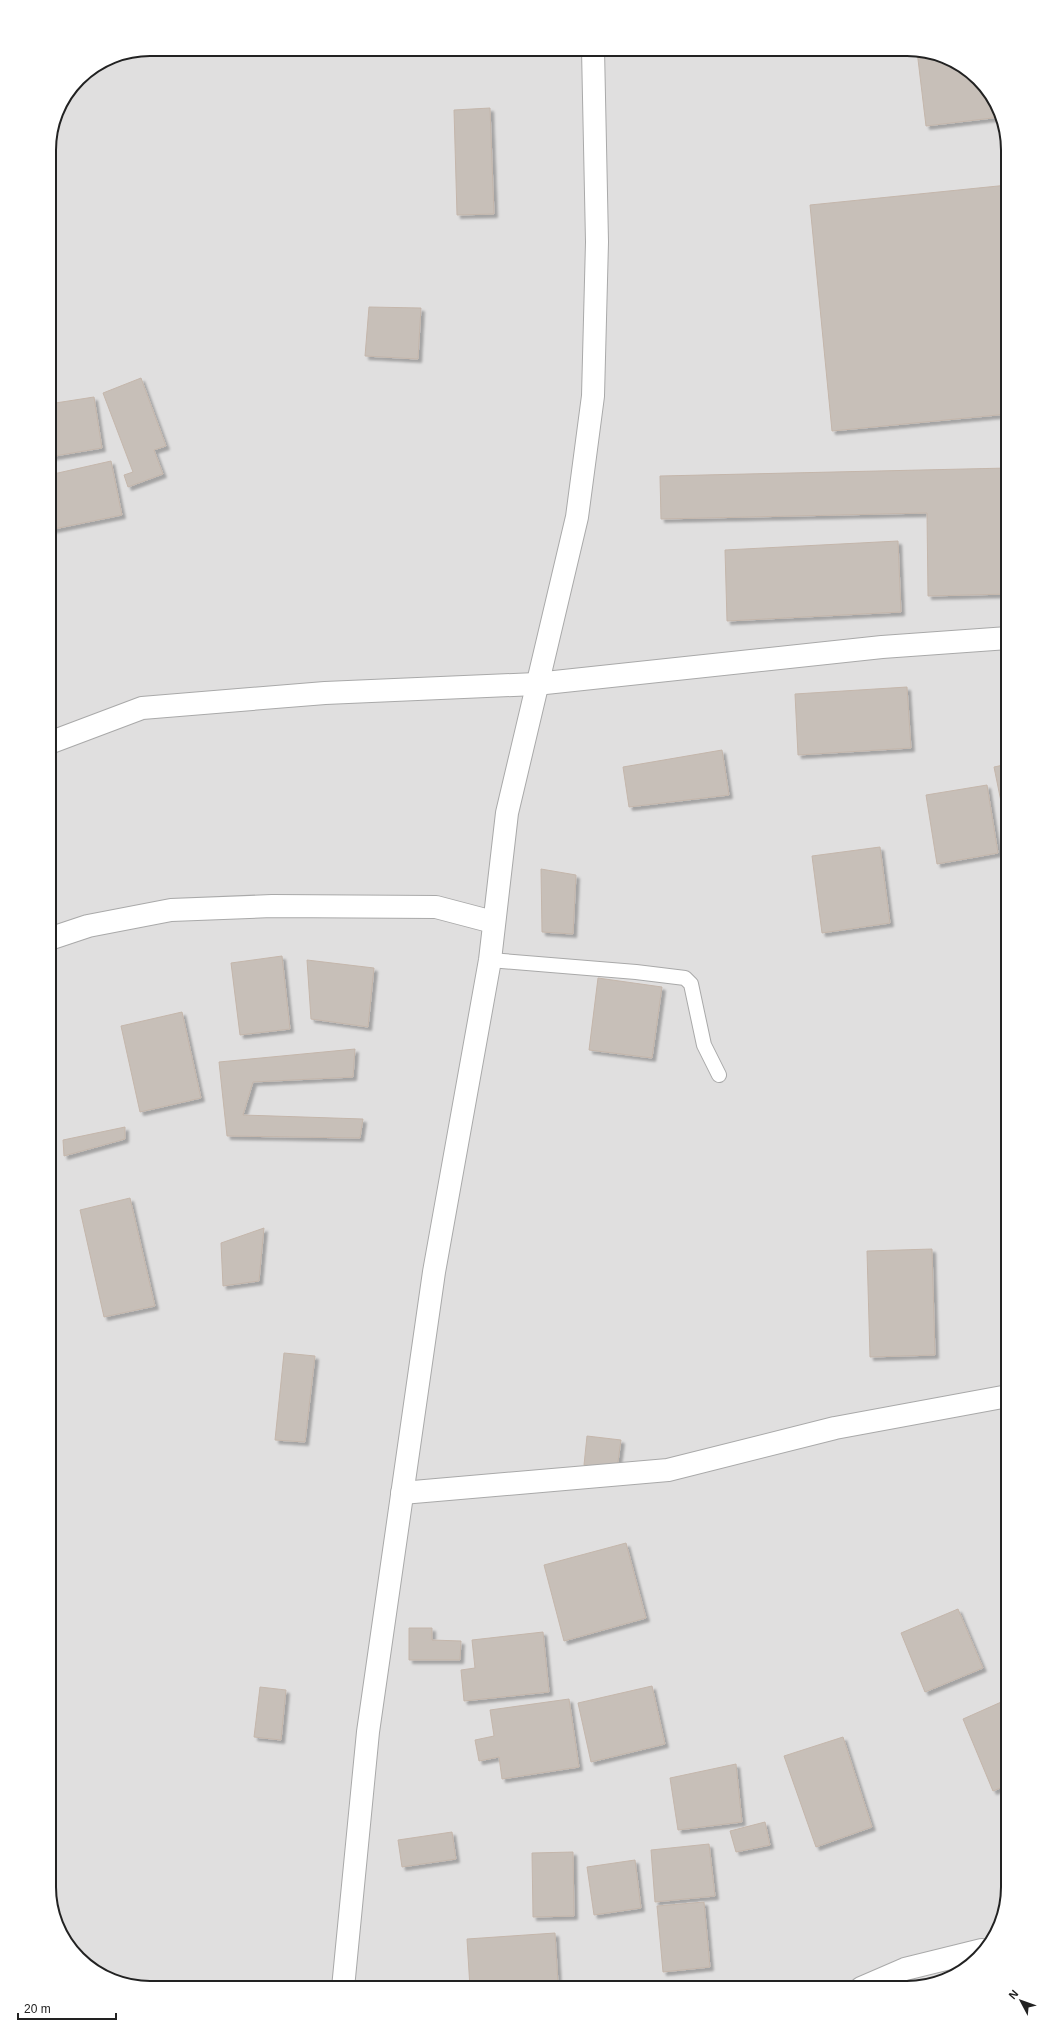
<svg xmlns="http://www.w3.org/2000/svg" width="1057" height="2037" font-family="Arial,sans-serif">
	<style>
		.residential { fill: #e0dfdf }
		.building { fill: #c7bfb8; stroke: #c4b6ab; filter: url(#shadow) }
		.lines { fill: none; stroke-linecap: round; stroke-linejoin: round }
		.service-casing { stroke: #a9a9a9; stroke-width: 16 }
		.minor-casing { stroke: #a9a9a9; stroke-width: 24 }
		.tertiary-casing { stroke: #a9a9a9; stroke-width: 24 }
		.service { stroke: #fff; stroke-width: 14 }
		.minor { stroke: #fff; stroke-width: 22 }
		.tertiary { stroke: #fff; stroke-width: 22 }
		.rim { fill: none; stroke: #222; stroke-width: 2 }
	</style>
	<defs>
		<filter id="shadow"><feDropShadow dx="3.5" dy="3.5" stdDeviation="1" flood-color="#0004"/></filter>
	</defs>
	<rect width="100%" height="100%" fill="#f2efe9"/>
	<path class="residential" d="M 151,49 L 913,49 L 968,70 L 1000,112 L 1008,151 L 1008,1887 L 991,1943 L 945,1980 L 906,1988 L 144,1988 L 89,1967 L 57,1925 L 49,1886 L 49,144 L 57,111 L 79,79 L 112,57 Z"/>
	<g class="building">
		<path d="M 917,51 L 968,70 L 1000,112 L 1001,117 L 926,126 Z"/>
		<path d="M 490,108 L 494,214 L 457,215 L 454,110 Z"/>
		<path d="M 1008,185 L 1008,414 L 832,431 L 810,205 Z"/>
		<path d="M 369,307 L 421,308 L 418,359 L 365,356 Z"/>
		<path d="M 141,378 L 166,446 L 154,450 L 163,474 L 128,487 L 124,475 L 133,472 L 103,393 Z"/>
		<path d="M 94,397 L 102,448 L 49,457 L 49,404 Z"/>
		<path d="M 111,461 L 122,515 L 49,530 L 49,475 Z"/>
		<path d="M 1008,468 L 1008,594 L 928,596 L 927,513 L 661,519 L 660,476 Z"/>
		<path d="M 898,541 L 901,612 L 727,621 L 725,550 Z"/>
		<path d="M 907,687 L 911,748 L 798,755 L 795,694 Z"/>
		<path d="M 722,750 L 729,795 L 629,807 L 623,767 Z"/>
		<path d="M 1008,764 L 1008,836 L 994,767 Z"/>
		<path d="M 987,785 L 998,853 L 937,864 L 926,795 Z"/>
		<path d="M 880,847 L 890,923 L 822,933 L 812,856 Z"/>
		<path d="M 541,869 L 576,875 L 573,934 L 542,932 Z"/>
		<path d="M 282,956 L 290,1029 L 240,1035 L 231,963 Z"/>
		<path d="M 307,960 L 374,968 L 368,1027 L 311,1019 Z"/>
		<path d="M 598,978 L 662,987 L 652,1058 L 589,1050 Z"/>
		<path d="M 182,1012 L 201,1098 L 140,1112 L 121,1026 Z"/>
		<path d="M 355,1049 L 353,1077 L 253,1082 L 243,1115 L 363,1119 L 360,1138 L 227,1136 L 219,1062 Z"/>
		<path d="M 125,1127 L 125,1139 L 64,1156 L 63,1140 Z"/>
		<path d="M 130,1198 L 155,1306 L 104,1317 L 80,1210 Z"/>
		<path d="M 264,1228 L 259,1281 L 223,1286 L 221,1243 Z"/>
		<path d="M 932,1249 L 935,1355 L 870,1357 L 867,1251 Z"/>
		<path d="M 284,1353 L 315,1356 L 305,1442 L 275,1440 Z"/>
		<path d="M 587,1436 L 621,1440 L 617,1469 L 584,1465 Z"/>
		<path d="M 626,1543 L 646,1618 L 564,1641 L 544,1565 Z"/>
		<path d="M 958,1609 L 983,1668 L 925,1692 L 901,1633 Z"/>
		<path d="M 409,1628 L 432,1628 L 432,1640 L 461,1641 L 460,1660 L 409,1660 Z"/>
		<path d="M 543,1632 L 549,1692 L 464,1701 L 461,1670 L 475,1668 L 472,1640 Z"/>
		<path d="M 652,1686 L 665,1744 L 591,1762 L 578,1703 Z"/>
		<path d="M 260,1687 L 286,1690 L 281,1740 L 254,1737 Z"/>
		<path d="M 569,1699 L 579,1767 L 502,1779 L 499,1757 L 479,1761 L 475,1740 L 494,1736 L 490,1710 Z"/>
		<path d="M 1008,1699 L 1008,1785 L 993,1791 L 963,1719 Z"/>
		<path d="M 843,1737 L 872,1827 L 816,1847 L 784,1756 Z"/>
		<path d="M 736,1764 L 742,1822 L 678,1830 L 670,1778 Z"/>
		<path d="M 765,1822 L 770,1845 L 736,1852 L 730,1831 Z"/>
		<path d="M 452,1832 L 456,1859 L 402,1867 L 398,1840 Z"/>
		<path d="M 709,1844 L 715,1896 L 655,1902 L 651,1850 Z"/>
		<path d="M 573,1852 L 574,1916 L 533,1917 L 532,1853 Z"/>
		<path d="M 635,1860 L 641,1908 L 594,1915 L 587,1867 Z"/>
		<path d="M 704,1902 L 710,1967 L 663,1972 L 657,1906 Z"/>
		<path d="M 555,1933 L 558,1983 L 470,1988 L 467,1939 Z"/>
	</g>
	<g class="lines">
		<defs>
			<path id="service" d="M 490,960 L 636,972 L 685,978 L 691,984 L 704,1045 L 719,1075"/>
			<g id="minor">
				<path d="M 49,743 L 142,708 L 325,693 L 536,684 L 882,647 L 1008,638"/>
				<path d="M 49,939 L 88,926 L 171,910 L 272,906 L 436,907 L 493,922"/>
				<path d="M 402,1493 L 668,1470 L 835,1428 L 1008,1396"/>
				<path d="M 861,1988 L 905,1969 L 982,1950"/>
			</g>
			<path id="tertiary" d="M 343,1988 L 368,1732 L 434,1272 L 490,960 L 507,813 L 577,517 L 593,396 L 597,242 L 593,49"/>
		</defs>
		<use href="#service" class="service-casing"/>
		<use href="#minor" class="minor-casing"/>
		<use href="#tertiary" class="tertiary-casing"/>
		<use href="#service" class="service"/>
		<use href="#minor" class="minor"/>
		<use href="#tertiary" class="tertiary"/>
	</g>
	<path d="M0 0H1057V2037H0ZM150 56H907A94 94 0 0 1 1001 150V1887A94 94 0 0 1 907 1981H150A94 94 0 0 1 56 1887V150A94 94 0 0 1 150 56Z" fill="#fff" fill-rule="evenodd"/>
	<path class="rim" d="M150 56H907A94 94 0 0 1 1001 150V1887A94 94 0 0 1 907 1981H150A94 94 0 0 1 56 1887V150A94 94 0 0 1 150 56Z"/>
	<g transform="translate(1021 2001) rotate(311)" stroke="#ffffff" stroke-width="3" paint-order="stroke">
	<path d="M0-3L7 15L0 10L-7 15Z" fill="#222222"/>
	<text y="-6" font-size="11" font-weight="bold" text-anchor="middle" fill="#222222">N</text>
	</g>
	<path d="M18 2013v6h98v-6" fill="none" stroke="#222222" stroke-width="2"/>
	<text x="24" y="2013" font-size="12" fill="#222222" stroke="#ffffff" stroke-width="3" paint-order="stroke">20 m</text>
</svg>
